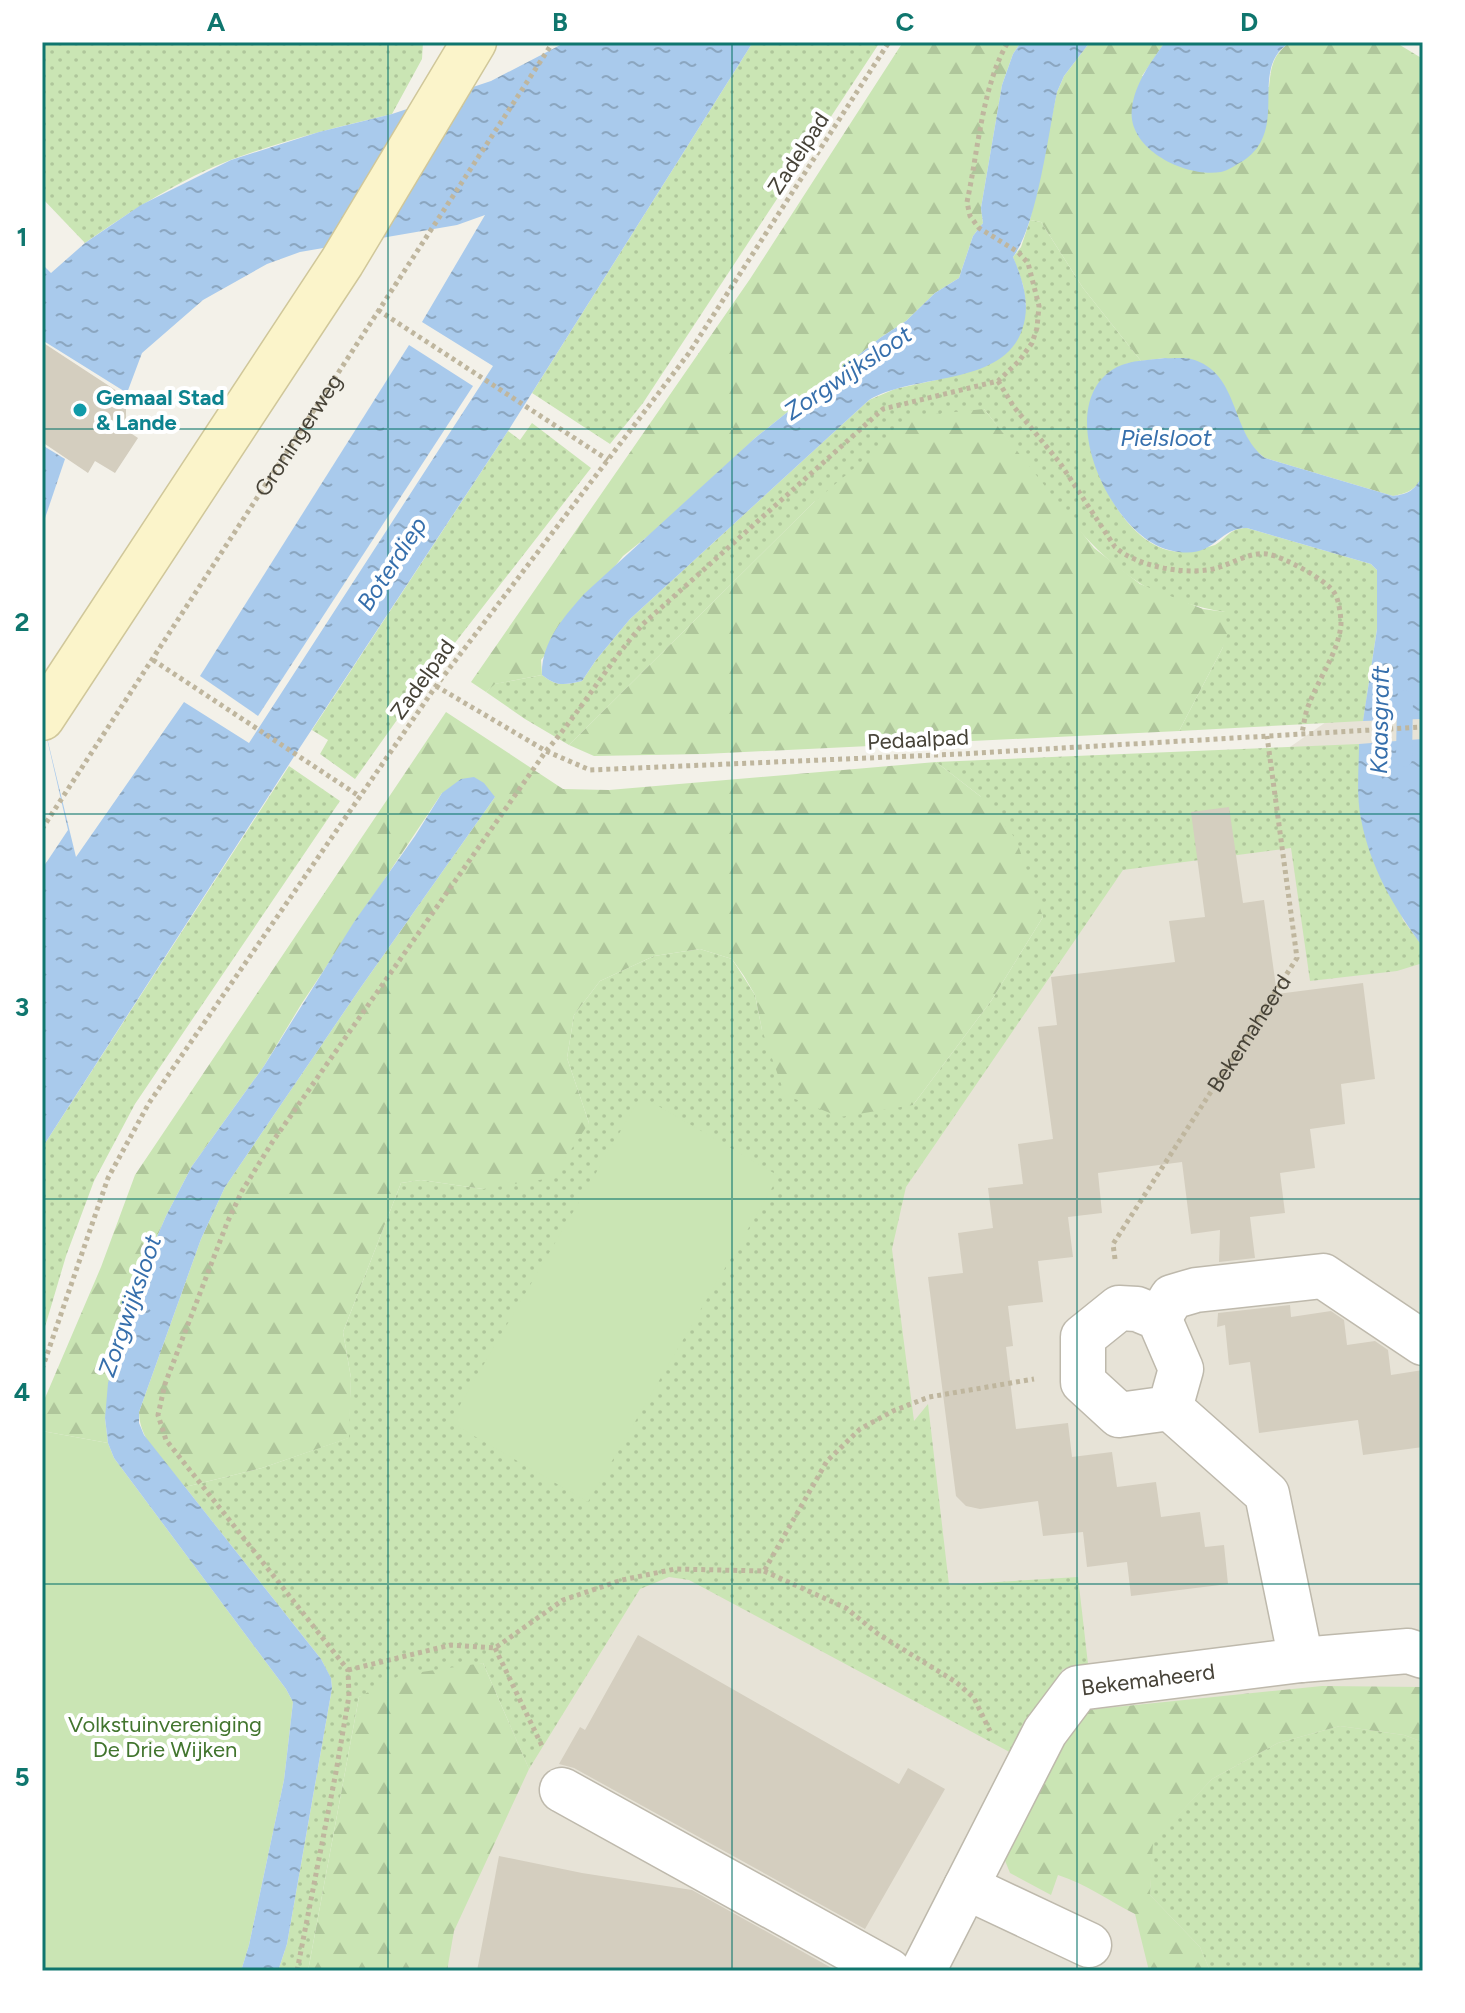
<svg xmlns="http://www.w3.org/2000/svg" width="1465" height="2013" font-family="Figtree,sans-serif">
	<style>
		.residential { fill: #e7e3d7 }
		.grass { fill: url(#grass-dots) }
		.forest { fill: url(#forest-firs) }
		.green { fill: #cae5b4 }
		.water { fill: url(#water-ripples) }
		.pier { fill: #f3f1e9 }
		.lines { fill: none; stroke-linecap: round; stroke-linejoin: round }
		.stream { stroke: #a9caec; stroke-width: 16 }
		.building { fill: #d4cebf }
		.street-casing { stroke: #beb9ac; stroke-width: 47 }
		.secondary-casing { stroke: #d0c79a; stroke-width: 47 }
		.path { stroke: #bfb69e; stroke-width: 5; stroke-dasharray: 4 4; stroke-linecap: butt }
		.street { stroke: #fff; stroke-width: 44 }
		.secondary { stroke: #fbf4ca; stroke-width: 44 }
		.grid { fill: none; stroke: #0f766e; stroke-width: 2; stroke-opacity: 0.55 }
		.culture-dot { fill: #0f9aa8; stroke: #fff; stroke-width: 3 }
		.labels { text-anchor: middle; stroke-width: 8; stroke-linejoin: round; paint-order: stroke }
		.street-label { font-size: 22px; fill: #464237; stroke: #fff }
		.culture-label { font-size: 22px; font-weight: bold; fill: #0d838f; stroke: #fff; text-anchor: start }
		.park-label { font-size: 22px; fill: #42752e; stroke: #fff }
		.water-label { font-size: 24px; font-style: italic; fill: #366fac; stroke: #fff }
		.neatline { fill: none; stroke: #0f766e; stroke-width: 3 }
		.grid-label { font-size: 26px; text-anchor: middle; font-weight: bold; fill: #0f766e }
	</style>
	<defs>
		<pattern id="grass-dots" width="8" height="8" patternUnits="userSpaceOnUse" patternTransform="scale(2)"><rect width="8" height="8" fill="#cae5b4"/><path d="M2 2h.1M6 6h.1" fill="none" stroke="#afc69b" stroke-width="1.8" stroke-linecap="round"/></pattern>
		<pattern id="forest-firs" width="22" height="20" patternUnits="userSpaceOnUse" patternTransform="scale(2)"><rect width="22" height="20" fill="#cae5b4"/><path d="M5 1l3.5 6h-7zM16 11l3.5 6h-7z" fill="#afc69b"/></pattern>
		<pattern id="water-ripples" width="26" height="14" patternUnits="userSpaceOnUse" patternTransform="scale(2)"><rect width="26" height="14" fill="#a9caec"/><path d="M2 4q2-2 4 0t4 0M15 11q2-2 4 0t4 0" fill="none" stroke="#8ba6c0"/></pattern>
	</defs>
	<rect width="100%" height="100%" fill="#f3f1e9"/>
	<path class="residential" d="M 1423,655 L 1423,1971 L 336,1971 L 1090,885 Z"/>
	<g class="grass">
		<path d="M 51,42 L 423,42 L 422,59 L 392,114 C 338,127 285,140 233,159 C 180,179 131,211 85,243 L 42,198 L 42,44 Z"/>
		<path d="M 753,42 L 880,42 L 643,403 L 610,444 L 532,393 Z"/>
		<path d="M 1030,220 L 1041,222 L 1083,288 L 1141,361 L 1126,364 L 1097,470 C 1113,509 1147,563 1197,550 C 1202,548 1210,547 1215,545 C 1228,537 1230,528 1247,528 L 1371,564 L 1377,570 L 1377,629 L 1363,721 L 1179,731 L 1223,647 L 1225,612 C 1199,608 1160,597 1138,582 C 1077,543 1030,467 984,409 L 814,502 L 569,745 L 525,719 L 486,692 L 494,684 L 542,675 C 557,687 564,685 582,681 L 596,660 L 630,619 L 869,400 L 895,389 L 936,380 L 1026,305 L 1023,285 L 1013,257 L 1021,247 Z"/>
		<path d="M 532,423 L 591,468 L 419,689 L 355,779 L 320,754 L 328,740 L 312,730 L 508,431 L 520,440 Z"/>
		<path d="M 1359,744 L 1359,793 L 1403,920 L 1423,947 L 1423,963 L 1397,971 L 1310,981 L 1291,848 L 1123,870 L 906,1187 L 892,1249 L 914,1421 L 928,1404 L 949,1585 L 1078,1577 L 1088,1664 L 1063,1669 L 1015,1755 L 689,1580 L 669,1577 L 640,1589 L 529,1769 L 483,1663 L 359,1697 L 308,1971 L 278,1971 L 287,1944 L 332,1688 L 331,1679 L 321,1659 L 185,1487 L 262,1468 L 348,1438 L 351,1378 L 343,1332 L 401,1183 L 421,1180 L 483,1189 L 589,1123 L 567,1058 L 574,1015 L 600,981 L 654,956 L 700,949 L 732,959 L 755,995 L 762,1030 L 913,1105 L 991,1001 L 1043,917 L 980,796 L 936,762 Z"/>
		<path d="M 289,766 L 340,801 L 135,1104 L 94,1181 L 66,1256 L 42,1337 L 42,1148 Z"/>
		<path d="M 1340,1726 L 1404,1735 L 1423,1742 L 1423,1971 L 1210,1971 L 1200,1947 L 1150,1895 L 1152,1842 L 1212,1779 L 1278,1743 Z"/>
	</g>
	<g class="forest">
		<path d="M 903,42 L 1021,42 L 1013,54 L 1002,85 L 981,208 L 983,223 L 973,236 L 959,278 L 935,293 L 906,321 L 880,338 L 755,438 L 673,516 L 623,556 L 541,660 L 542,675 L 495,684 L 486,692 L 471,682 L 750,279 Z"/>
		<path d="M 1090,42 L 1165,42 L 1142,76 L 1269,87 C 1271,67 1273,53 1291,42 L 1395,42 L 1423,59 L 1423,475 C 1415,490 1409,493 1393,496 L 1265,458 L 1253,449 L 1244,432 L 1165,358 L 1141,361 L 1083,288 L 1041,222 L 1030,220 L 1057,92 L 1064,76 Z"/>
		<path d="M 984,409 L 1094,548 L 1140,584 L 1203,609 L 1225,612 L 1228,632 L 1223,647 L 1179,731 L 704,754 L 594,756 L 569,745 L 814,502 L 916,416 Z"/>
		<path d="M 446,712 L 563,789 L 609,790 L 936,762 L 980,796 L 1016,839 L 1043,917 L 991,1001 L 913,1105 L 840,1117 L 785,1095 L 762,1030 L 755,995 L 744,976 L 732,959 L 700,949 L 654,956 L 600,981 L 574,1015 L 567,1058 L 589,1123 L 552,1178 L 483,1189 L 421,1180 L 401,1183 L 343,1332 L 351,1378 L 349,1438 L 262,1468 L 185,1487 C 168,1466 139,1442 139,1412 L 201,1239 L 225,1187 L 361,987 L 495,797 L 442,793 L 302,1003 L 264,1066 L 192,1166 L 166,1216 L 144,1267 L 105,1418 L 108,1443 L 42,1431 L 42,1405 L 101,1267 L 135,1175 Z"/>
		<path d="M 483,1663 L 529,1769 L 454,1931 L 447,1971 L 308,1971 L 359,1697 L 401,1675 Z"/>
		<path d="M 1322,1686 L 1423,1687 L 1423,1742 L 1404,1735 L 1340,1726 L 1278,1743 L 1212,1779 L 1153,1842 L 1150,1895 L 1200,1947 L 1210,1971 L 1149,1971 L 1135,1914 C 1109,1901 1086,1884 1058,1875 L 1051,1895 L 1010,1873 L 1004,1858 L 1077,1711 Z"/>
	</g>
	<g class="green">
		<path d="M 641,1096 L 779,1176 L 588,1502 L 450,1422 Z"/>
		<path d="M 42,1431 L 108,1443 L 114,1458 L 286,1689 L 293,1702 L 284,1780 L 249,1945 L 241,1971 L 42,1971 Z"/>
	</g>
	<g class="water">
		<path d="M 566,42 L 753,42 L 508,431 L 295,755 L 42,1148 L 42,717 L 76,857 L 184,702 L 249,743 L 493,366 L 422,322 L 485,215 L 457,225 L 300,252 L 267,264 L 203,300 L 142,353 L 127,393 L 42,340 L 42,264 L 51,273 L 85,243 L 141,205 L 231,160 L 319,132 L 392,114 L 491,81 Z"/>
		<path d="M 1021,42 L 1090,42 L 1064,76 L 1057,92 C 1048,135 1037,225 1013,257 C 1023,280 1031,305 1022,330 C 1002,387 913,373 869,400 L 630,619 L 596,660 L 582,681 C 564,685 557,687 542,675 C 541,642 564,617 584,594 L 755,438 L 880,338 L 906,321 L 935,293 L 959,278 L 973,236 L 983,223 L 981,208 L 1002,85 L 1013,54 Z"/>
		<path d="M 1165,42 L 1291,42 C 1246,67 1292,129 1243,161 C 1237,164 1228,171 1221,172 C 1186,178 1126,149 1132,108 C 1135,83 1151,62 1165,42 Z"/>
		<path d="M 409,345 L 473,386 L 258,716 L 200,676 Z"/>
		<path d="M 1165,358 C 1173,359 1183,357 1191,359 C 1240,372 1230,432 1265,458 L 1393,496 C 1409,494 1415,490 1423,475 L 1423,693 L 1421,719 L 1363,721 L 1377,629 L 1377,570 L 1371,564 L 1247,528 C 1215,528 1216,562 1169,550 C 1110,536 1049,403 1117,367 C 1131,360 1150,360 1165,358 Z"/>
		<path d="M 42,445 L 65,459 L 42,527 Z"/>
		<path d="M 1422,739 L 1423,745 L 1423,947 C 1394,908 1370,867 1361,819 C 1356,795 1359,768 1359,744 Z"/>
		<path d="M 474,777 L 484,783 L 495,797 L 361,987 L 225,1187 L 201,1239 L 139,1412 L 139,1423 L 144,1435 L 321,1659 L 331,1678 L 332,1688 L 287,1944 L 278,1971 L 241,1971 L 249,1945 L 284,1780 L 293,1702 L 286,1689 L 114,1458 L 108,1443 L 105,1418 L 108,1383 L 144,1267 L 166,1216 L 192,1166 L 264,1066 L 354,922 L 415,836 L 442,793 L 461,779 Z"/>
	</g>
	<path class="pier" d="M 42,717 L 68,830 L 42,869 Z"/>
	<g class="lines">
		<path class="stream" d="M 1404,759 L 1405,698"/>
	</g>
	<g class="building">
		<path d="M 42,342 L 126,397 L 126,430 L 138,438 L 115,473 L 95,461 L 88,473 L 42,442 Z"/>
		<path d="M 1229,807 L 1243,903 L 1264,900 L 1277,994 L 1363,983 L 1375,1079 L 1341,1084 L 1345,1124 L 1310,1129 L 1315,1168 L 1280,1173 L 1285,1213 L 1250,1217 L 1255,1258 L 1219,1262 L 1220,1230 L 1191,1234 L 1182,1162 L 1098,1173 L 1102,1213 L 1068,1217 L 1073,1257 L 1038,1261 L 1043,1302 L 1008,1306 L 1013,1346 L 1006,1347 L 1016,1429 L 1068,1423 L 1072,1457 L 1112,1452 L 1117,1487 L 1156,1482 L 1161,1517 L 1200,1512 L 1205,1547 L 1224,1545 L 1228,1584 L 1131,1596 L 1127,1562 L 1087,1567 L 1083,1532 L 1043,1536 L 1038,1501 L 980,1509 L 966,1506 L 956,1496 L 928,1277 L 963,1273 L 958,1233 L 993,1228 L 988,1188 L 1023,1184 L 1018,1144 L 1053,1139 L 1038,1027 L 1057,1025 L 1051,977 L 1175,962 L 1169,921 L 1205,917 L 1191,812 Z"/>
		<path d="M 1290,1305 L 1291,1317 L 1331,1311 L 1344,1320 L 1347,1345 L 1375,1341 L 1388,1350 L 1391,1375 L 1423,1370 L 1423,1447 L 1363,1455 L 1358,1420 L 1259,1433 L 1250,1362 L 1229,1365 L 1225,1325 L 1217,1327 L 1218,1313 Z"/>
		<path d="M 638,1635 L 899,1784 L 908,1768 L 945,1789 L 865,1929 L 574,1768 L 559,1764 L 580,1727 L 585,1730 Z"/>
		<path d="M 499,1856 L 582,1873 L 692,1890 L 837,1971 L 477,1971 Z"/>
	</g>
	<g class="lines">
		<defs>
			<g id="street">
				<path d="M 1159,1318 L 1172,1297 L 1196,1290 L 1323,1276 L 1423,1343"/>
				<path d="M 1301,1660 L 1408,1651 L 1423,1656"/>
				<path d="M 562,1790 L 889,1971"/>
				<path d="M 966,1887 L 1089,1945"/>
				<path id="s3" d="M 923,1971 L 1045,1732 L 1078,1688 L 1301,1660 L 1267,1494 L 1170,1408 L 1119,1415 L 1083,1382 L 1083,1337 L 1119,1308 L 1137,1309 L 1159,1318 L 1181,1369 L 1170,1408"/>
			</g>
			<path id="secondary" d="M 42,718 L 342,262 L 474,42"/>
		</defs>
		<use href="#street" class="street-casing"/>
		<use href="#secondary" class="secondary-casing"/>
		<g class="path">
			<path d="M 378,310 L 608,460"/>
			<path d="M 998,381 L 1014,407 L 1060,463 L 1115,547 C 1137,567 1191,577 1220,567 C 1235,562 1250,552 1267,554 C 1282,556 1328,580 1335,594 C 1339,600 1341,617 1341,624 C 1339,651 1319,678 1309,704 C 1305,713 1304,724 1302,733"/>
			<path d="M 153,660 L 359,796"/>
			<path d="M 436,686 L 546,751 L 590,770 L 960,754 L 1423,727"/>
			<path id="s1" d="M 42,829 L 553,42"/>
			<path id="s2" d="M 1115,1259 L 1113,1244 L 1297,958 L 1267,736"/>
			<path d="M 42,1369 L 108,1178 L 149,1103 L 436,686 L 689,353 L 889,42"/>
			<path d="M 764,1571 L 846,1608 L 878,1634 L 956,1682 L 974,1698 L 990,1731"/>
			<path d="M 495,1648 L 543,1748"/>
			<path d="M 348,1670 L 451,1645 L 495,1648 L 563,1600 L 622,1580 L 675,1569 L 764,1571 L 827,1461 L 860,1429 L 893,1411 L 929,1397 L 1034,1379"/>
			<path d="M 297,1971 L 336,1772 L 349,1696 L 348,1670 L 166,1440 L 158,1415 L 165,1384 L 227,1223 L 242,1191 L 273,1141 L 546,751 C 581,711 607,665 643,624 L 883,409 L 998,381 L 1019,361 L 1032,343 L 1037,328 L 1039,306 L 1028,263 L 1018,252 L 979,228 L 970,216 L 967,202 C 978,152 982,86 1008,42"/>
		</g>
		<use href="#street" class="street"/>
		<use href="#secondary" class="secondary"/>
	</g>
	<path class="grid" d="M 388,42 L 388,1971M 732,42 L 732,1971M 1077,42 L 1077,1971M 42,429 L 1423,429M 42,814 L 1423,814M 42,1199 L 1423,1199M 42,1584 L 1423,1584"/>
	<circle class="culture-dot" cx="80" cy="410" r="8"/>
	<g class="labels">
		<g class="street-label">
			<text transform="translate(798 153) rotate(-57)" y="8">Zadelpad</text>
			<text dy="8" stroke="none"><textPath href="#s1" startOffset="470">Groningerweg</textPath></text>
			<text transform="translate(422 679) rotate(-54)" y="8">Zadelpad</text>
			<text transform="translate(918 739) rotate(-3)" y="8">Pedaalpad</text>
			<text dy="8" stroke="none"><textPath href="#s2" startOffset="266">Bekemaheerd</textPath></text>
			<text dy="8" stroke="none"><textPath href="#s3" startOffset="394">Bekemaheerd</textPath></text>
		</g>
		<g class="culture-label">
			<text x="96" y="405">Gemaal Stad<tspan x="96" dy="25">&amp; Lande</tspan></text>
		</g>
		<g class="park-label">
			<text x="165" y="1732">Volkstuinvereniging<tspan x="165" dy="25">De Drie Wijken</tspan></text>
		</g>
		<g class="water-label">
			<text transform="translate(848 373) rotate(-34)" y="8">Zorgwijksloot</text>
			<text x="1166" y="446">Pielsloot</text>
			<text transform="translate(392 564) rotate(-57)" y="8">Boterdiep</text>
			<text transform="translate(1380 720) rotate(-89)" y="8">Kaasgraft</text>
			<text transform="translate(130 1306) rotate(-71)" y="8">Zorgwijksloot</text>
		</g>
	</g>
	<rect width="1465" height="2013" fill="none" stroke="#ffffff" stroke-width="88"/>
	<rect x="44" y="44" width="1377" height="1925" class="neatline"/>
	<g class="grid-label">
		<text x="216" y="31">A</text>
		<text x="560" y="31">B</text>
		<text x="905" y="31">C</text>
		<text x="1249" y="31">D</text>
		<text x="22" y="246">1</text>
		<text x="22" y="631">2</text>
		<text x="22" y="1016">3</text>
		<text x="22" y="1401">4</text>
		<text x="22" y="1786">5</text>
	</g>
</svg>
